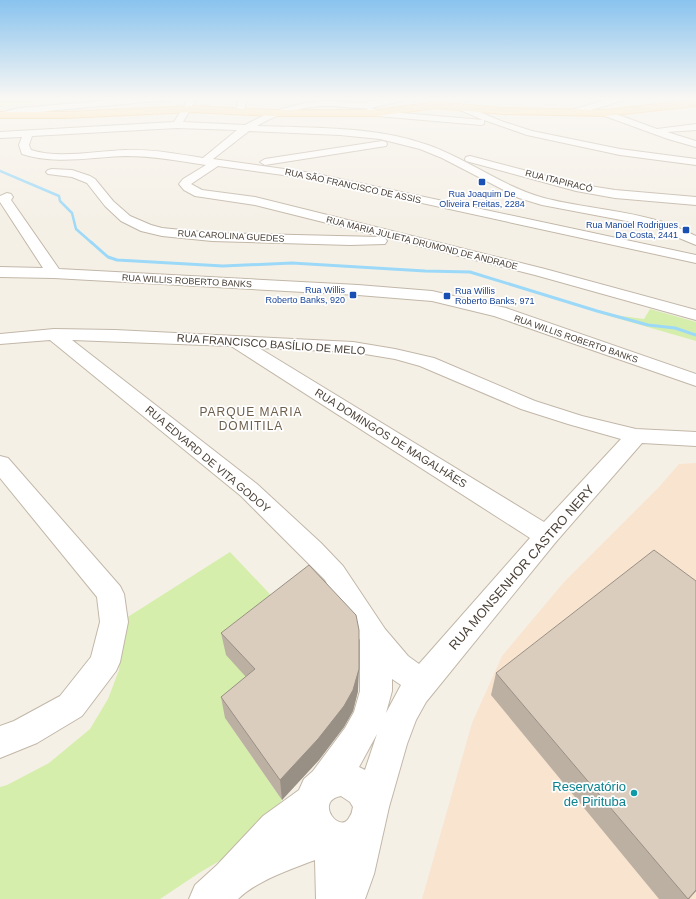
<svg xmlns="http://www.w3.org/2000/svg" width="696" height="899" font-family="Helvetica,sans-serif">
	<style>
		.commercial { fill: #f9e4cf }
		.green { fill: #d5eeab }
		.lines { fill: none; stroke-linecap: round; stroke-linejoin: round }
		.stream-far1 { stroke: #9cd9f8; stroke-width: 2.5 }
		.stream { stroke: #9cd9f8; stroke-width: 3 }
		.minor-casing { stroke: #c2b7a8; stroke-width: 2 }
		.major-casing { stroke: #f1b859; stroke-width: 2 }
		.minor { fill: #fff; fill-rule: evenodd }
		.major { fill: #ffd996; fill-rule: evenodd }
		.wall { fill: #bcb0a3 }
		.shaded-wall { fill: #999085 }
		.building { fill: #dbcdbe; stroke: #999085 }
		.transit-dot { fill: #1a4fb4; stroke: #fff; stroke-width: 1.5 }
		.culture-dot { fill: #0f9aa8; stroke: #fff; stroke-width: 1.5 }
		.labels { text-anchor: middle; stroke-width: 3.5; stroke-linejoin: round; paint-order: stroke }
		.far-street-label { font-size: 9px; fill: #493f35; stroke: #fff }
		.far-transit-label { font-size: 9px; fill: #164399; stroke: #fff; text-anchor: end }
		.street-label { font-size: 11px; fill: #493f35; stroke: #fff }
		.neighbourhood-label { font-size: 12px; letter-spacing: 1px; fill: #6d5d4b; stroke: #fff }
		.near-street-label { font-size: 13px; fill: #493f35; stroke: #fff }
		.near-culture-label { font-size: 13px; fill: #0d838f; stroke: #fff; text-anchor: end }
	</style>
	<rect width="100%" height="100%" fill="#f5f0e6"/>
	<path class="commercial" d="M 696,463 L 696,899 L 422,899 L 472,723 L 502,656 L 564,582 L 659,487 L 679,464 Z"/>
	<g class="green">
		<path d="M 0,98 L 89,98 L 0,107 Z"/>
		<path d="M 650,309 L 696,322 L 696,341 L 599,313 L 644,319 Z"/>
		<path d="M 230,552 L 284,609 L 259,691 L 225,718 L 282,800 L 253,841 L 199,873 L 160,899 L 0,899 L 0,787 L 7,785 L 49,763 L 90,729 L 108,699 L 119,670 L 123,620 Z"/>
	</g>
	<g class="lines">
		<path class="stream-far1" d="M 0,171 L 59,196 L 60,201 L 72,213 L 76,229 L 92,243"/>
		<path class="stream" d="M 91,242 L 108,257 L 117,260 L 223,266 L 292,263 L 425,271 L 470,272 L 597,311 L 648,325 L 675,328 L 696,335"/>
		<defs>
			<g id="minor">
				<path d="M 139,98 L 174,98 L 170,100 L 57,110 L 0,117 L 0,113 L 19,108 Z"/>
				<path d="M 189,98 L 197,98 L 183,122 L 245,125 L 270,112 L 305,103 L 327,101 L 362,103 L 394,98 L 408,98 L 401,101 L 371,108 L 379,111 L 483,120 L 458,109 L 457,107 L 458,105 L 461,104 L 501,121 L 532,131 L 620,149 L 696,159 L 696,165 L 620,155 L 527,135 L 484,120 L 484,124 L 481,125 L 377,116 L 366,110 L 368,108 C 355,109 342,106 328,106 C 303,106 278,113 257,126 C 314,128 374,126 428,145 C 468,159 503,187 544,198 C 583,208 624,210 663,222 C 674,225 685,231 696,236 L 696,245 L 655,228 L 637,223 L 542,205 L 519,198 L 442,158 L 420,149 L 380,139 L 340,135 L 249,131 L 213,159 L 312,173 L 696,255 L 696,263 L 312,179 L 218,166 L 191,184 L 202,190 L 255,197 L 545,269 L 696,310 L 696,320 L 535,275 L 255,205 L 195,196 L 184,190 L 179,184 L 183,179 L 206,165 C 180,161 153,156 126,156 C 92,157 56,165 22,154 L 19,145 L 22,137 L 0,138 L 0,132 L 174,122 ZM 177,128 L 237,130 L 203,158 C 177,154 151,149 126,150 C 96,151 58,159 31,150 L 29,145 L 32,136 Z"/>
				<path d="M 239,98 L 247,98 L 244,111 L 240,114 L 236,111 Z"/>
				<path d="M 613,98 L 626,98 L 625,100 L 574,115 L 568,115 L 567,113 L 568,111 Z"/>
				<path d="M 605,110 L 657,129 L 696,124 L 696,130 L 667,132 L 696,141 L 696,147 L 668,139 L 602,115 L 601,113 L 602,111 Z"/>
				<path d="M 382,141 L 386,142 L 387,144 L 386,146 L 265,165 L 260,162 L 265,159 Z"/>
				<path d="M 470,156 L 577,184 L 615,190 L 696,197 L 696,205 L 615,198 L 576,191 L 466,161 L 465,159 L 466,157 Z"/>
				<path d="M 52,169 L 72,170 L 90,176 L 95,179 L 113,201 L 130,216 L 151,225 L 162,228 L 212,233 L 380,237 L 385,238 L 387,241 L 385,244 L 350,245 L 212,241 L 162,236 L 141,231 L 121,221 L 105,206 L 87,183 L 72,177 L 48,174 L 46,172 L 48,170 Z"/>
				<path d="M 7,193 L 11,194 L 13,197 L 11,200 L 59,269 L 358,285 L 432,291 L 506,308 L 696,374 L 696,386 L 494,316 L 432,301 L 358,295 L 54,278 L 0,277 L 0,267 L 43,268 L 0,202 L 0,196 Z"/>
				<path d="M 54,329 L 115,330 L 353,342 L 395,349 L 434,358 L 535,401 L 582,416 L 636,429 L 696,432 L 696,446 L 642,443 L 555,543 L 426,702 L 416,720 L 407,744 L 389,807 L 374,874 L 365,899 L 316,899 L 315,860 C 289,870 258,880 238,899 L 189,899 L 195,885 L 217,865 L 263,816 L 299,790 L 304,779 L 313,771 L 345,728 L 354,712 L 360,691 L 360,640 L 325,580 L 241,496 L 50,340 L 0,344 L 0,334 ZM 72,340 L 231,346 L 530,538 L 419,664 L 408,656 L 385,629 L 343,566 L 321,543 L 257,484 ZM 259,348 L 353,352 L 395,359 L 420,366 L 521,409 L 568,424 L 621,439 L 544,522 ZM 392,679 L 401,685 L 386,713 L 392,691 ZM 377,734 L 365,770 L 359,767 ZM 341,796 L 350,802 L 353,807 C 352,810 352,814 350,816 C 341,837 313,801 341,796 Z"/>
				<path d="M 0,456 L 8,458 L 120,586 L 124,594 L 128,622 L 120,662 L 116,671 L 82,716 L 37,743 L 0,758 L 0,726 L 14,721 L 60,696 L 91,657 L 100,622 L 97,597 L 0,478 Z"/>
			</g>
			<path id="major" d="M 696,100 L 696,106 L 605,116 L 502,114 L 435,108 L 377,116 L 273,116 L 193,112 L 66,118 L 0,118 L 0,112 L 66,112 L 193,106 L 273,110 L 377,110 L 435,102 L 502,108 L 605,110 Z"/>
		</defs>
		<use href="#minor" class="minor-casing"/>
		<use href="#major" class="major-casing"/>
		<use href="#minor" class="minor"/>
		<use href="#major" class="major"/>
	</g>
	<g class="wall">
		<path d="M 696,581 L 696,891 L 689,899 L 659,899 L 491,695 L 496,673 Z"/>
		<path d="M 221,633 L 358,691 L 353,711 L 344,727 L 319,760 L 282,800 L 225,718 L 221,697 L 246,677 L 226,655 Z"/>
	</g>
	<g class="shaded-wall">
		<path d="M 359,669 L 358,691 L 353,711 L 344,727 L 319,760 L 282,800 L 280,780 Z"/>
		<path d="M 696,890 L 696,891 L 689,899 L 688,899 Z"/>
	</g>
	<g class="building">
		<path d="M 654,550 L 696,581 L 696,890 L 688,899 L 496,673 Z"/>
		<path d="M 309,565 L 356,615 L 359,630 L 359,669 L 353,690 L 344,706 L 318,739 L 280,780 L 221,697 L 255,669 L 221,633 Z"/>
	</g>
	<linearGradient id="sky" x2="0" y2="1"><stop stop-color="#89c3ee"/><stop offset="0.44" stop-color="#faf8f4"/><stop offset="1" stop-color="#faf8f4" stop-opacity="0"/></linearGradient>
	<rect width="696" height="224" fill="url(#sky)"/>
	<g class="transit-dot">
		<rect x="478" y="178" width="8" height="8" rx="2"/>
		<rect x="682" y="226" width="8" height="8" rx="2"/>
		<rect x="349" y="291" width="8" height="8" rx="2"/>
		<rect x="443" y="292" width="8" height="8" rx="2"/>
	</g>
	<circle class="culture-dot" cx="634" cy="793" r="4"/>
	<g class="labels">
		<g class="far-street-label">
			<text transform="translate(559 181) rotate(14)" y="3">RUA ITAPIRACÓ</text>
			<text transform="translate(353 186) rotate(12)" y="3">RUA SÃO FRANCISCO DE ASSIS</text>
			<text transform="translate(231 236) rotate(3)" y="3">RUA CAROLINA GUEDES</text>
			<text transform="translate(422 243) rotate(14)" y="3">RUA MARIA JULIETA DRUMOND DE ANDRADE</text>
			<text transform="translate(187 281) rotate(3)" y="3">RUA WILLIS ROBERTO BANKS</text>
			<text transform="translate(576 339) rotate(19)" y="3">RUA WILLIS ROBERTO BANKS</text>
		</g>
		<g class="far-transit-label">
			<text x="482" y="197" text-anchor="middle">Rua Joaquim De<tspan x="482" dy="10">Oliveira Freitas, 2284</tspan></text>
			<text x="678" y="228">Rua Manoel Rodrigues<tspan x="678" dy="10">Da Costa, 2441</tspan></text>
			<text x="345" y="293">Rua Willis<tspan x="345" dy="10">Roberto Banks, 920</tspan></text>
			<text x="455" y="294" text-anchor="start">Rua Willis<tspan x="455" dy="10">Roberto Banks, 971</tspan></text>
		</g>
		<g class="street-label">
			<text transform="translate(271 344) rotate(4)" y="4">RUA FRANCISCO BASÍLIO DE MELO</text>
			<text transform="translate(391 438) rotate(32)" y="4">RUA DOMINGOS DE MAGALHÃES</text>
			<text transform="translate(208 459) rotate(40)" y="4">RUA EDVARD DE VITA GODOY</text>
		</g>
		<g class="neighbourhood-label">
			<text x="251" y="416">PARQUE MARIA<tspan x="251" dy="14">DOMITILA</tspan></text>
		</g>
		<g class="near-street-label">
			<text transform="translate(521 567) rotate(-49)" y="5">RUA MONSENHOR CASTRO NERY</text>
		</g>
		<g class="near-culture-label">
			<text x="626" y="791">Reservatório<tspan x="626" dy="15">de Pirituba</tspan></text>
		</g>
	</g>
</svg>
